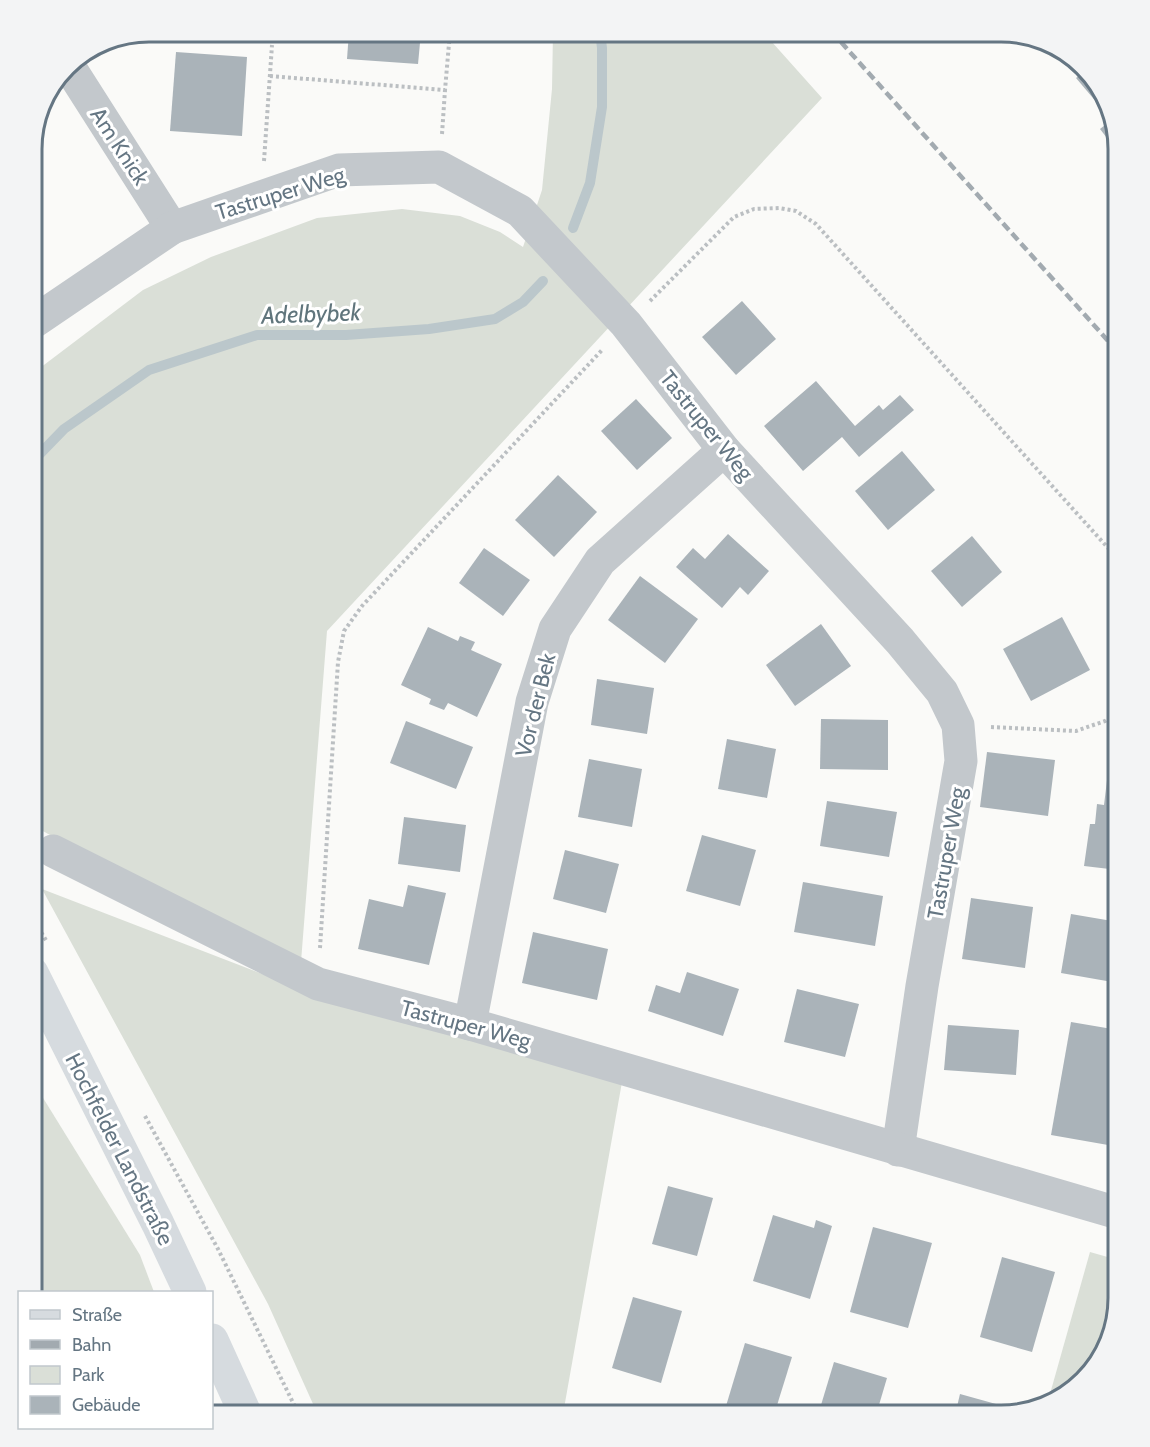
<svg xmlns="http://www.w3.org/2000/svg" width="1150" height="1447" font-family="Cabin,sans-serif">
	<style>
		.green { fill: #dadfd7 }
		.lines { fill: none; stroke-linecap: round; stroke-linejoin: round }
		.stream { stroke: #bbc7cb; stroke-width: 10 }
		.building { fill: #aab3b9 }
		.path { stroke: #bbbfc2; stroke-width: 4; stroke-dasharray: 3 3; stroke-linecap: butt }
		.minor { stroke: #c3c8cc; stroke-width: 33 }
		.major { stroke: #d6dbdf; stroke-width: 33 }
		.rail { stroke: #a2aab0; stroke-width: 4.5; stroke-dasharray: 9 4.5; stroke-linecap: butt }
		.labels { text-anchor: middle; stroke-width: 6; stroke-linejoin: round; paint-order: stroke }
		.street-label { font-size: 22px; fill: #657683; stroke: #fff }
		.water-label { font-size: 24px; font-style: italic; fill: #60757c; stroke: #fff }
		.rim { fill: none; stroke: #657683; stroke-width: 3 }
	</style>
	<rect width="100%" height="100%" fill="#fafaf8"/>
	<g class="green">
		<path d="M 553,32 L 763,32 L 822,98 L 327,631 L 301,962 L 86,855 L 32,825 L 32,374 L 143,290 L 211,257 L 317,218 L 402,209 L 460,216 L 500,232 L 523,247 L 542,190 L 552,89 Z"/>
		<path d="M 42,889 L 335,1002 L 622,1082 L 563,1414 L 568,1415 L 318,1415 L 268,1304 Z"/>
		<path d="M 32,1080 L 140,1255 L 154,1292 L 32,1292 Z"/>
		<path d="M 1090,1252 L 1118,1260 L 1118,1299 L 1103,1357 L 1067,1396 L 1048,1401 Z"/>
	</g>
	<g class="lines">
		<g class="stream">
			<path d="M 573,228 L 590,183 L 602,107 L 602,48 L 600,32"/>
			<path d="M 32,462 L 64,429 L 149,370 L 257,335 L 346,335 L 429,329 L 495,319 L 523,302 L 543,281"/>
		</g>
	</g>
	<g class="building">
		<path d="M 349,32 L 421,32 L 418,64 L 347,59 Z"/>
		<path d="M 176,52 L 247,57 L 242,136 L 170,131 Z"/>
		<path d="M 1085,71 L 1099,83 L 1109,117 L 1076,78 Z"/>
		<path d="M 1110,121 L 1115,138 L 1110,142 L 1100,129 Z"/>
		<path d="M 742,301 L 776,339 L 736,375 L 702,337 Z"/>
		<path d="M 816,381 L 855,426 L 879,405 L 883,410 L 900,395 L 914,410 L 859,457 L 842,437 L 803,471 L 764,426 Z"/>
		<path d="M 636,399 L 672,438 L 637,470 L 601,431 Z"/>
		<path d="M 902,451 L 935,490 L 888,530 L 855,491 Z"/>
		<path d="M 558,475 L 597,512 L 554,557 L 515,520 Z"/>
		<path d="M 728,534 L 769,571 L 748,595 L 740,587 L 722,608 L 676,567 L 693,548 L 705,559 Z"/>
		<path d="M 972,536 L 1002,572 L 962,607 L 931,571 Z"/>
		<path d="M 484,548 L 530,580 L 503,616 L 459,583 Z"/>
		<path d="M 640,576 L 698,619 L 665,663 L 608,620 Z"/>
		<path d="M 1062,617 L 1090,670 L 1031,701 L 1003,649 Z"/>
		<path d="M 821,624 L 851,666 L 795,706 L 766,665 Z"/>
		<path d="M 428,627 L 458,641 L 460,636 L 475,642 L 471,650 L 502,664 L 477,717 L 448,703 L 444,710 L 429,704 L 431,699 L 401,685 Z"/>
		<path d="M 597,679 L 654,688 L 647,734 L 591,725 Z"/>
		<path d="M 821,719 L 888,720 L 888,770 L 820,769 Z"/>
		<path d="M 406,721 L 473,747 L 456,789 L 390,763 Z"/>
		<path d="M 727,739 L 776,749 L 767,798 L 718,789 Z"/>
		<path d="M 987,752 L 1055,760 L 1048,816 L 980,807 Z"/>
		<path d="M 589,759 L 642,769 L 632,827 L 578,817 Z"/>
		<path d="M 1109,764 L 1118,765 L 1118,870 L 1084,866 L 1090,824 L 1095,824 L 1097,804 L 1104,805 Z"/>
		<path d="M 827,801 L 897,812 L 889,857 L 820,846 Z"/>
		<path d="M 404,817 L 466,825 L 460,872 L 398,864 Z"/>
		<path d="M 702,835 L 756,850 L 740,906 L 686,891 Z"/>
		<path d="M 565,850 L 619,864 L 606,913 L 553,899 Z"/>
		<path d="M 803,882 L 883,896 L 875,946 L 794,932 Z"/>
		<path d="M 408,885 L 446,893 L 429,965 L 358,949 L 369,899 L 403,907 Z"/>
		<path d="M 971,898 L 1033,907 L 1025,968 L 962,959 Z"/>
		<path d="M 1071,914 L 1118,922 L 1118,983 L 1061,973 Z"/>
		<path d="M 533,932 L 608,949 L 597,1000 L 522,983 Z"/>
		<path d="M 687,972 L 739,989 L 723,1036 L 648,1011 L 656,985 L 680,993 Z"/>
		<path d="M 797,989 L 859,1004 L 845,1057 L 784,1042 Z"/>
		<path d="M 1071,1022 L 1118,1030 L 1118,1087 L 1108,1145 L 1051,1135 Z"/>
		<path d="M 948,1025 L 1019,1030 L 1016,1075 L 944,1070 Z"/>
		<path d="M 668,1186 L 713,1198 L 697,1256 L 652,1244 Z"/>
		<path d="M 773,1215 L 814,1228 L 816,1220 L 832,1226 L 810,1299 L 753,1281 Z"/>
		<path d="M 873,1227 L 932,1243 L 908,1328 L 850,1312 Z"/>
		<path d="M 1002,1257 L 1055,1272 L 1032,1352 L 980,1337 Z"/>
		<path d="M 633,1297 L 682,1311 L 661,1383 L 612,1368 Z"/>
		<path d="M 745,1343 L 792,1357 L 774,1415 L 758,1415 L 726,1406 Z"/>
		<path d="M 834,1362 L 887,1378 L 876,1415 L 818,1415 Z"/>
		<path d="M 960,1394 L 1014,1409 L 1013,1412 L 1002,1415 L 955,1415 Z"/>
	</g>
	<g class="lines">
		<g class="path">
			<path d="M 270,76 L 445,90 L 450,32"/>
			<path d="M 442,134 L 445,90"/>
			<path d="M 264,161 L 272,45"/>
			<path d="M 650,301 L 734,217 L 754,209 L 779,208 L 796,211 L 816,224 L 1118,559"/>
			<path d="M 991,727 L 1076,731 L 1105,721 L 1118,713"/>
			<path d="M 32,917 L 47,942"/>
			<path d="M 320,948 L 338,662 L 344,631 L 362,606 L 603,349"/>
			<path d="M 145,1116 L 218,1249 L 299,1415"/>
		</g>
		<g class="minor">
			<path d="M 68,65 L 172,228"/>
			<path d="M 32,323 L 172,228 L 339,170 L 439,167 L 520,211 L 626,324 L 724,450 L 900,641 L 942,692 L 958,725 L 961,761 L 922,986 L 898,1150"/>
			<path d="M 53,851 L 318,984 L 470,1024 L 1118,1213"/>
			<path d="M 470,1024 L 532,702 L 555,629 L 600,561 L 724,450"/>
		</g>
		<g class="major">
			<path d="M 32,973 L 158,1224 L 190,1292"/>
			<path d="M 212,1340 L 246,1415"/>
		</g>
		<path class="rail" d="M 832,32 L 1118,352"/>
	</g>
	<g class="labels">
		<g class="street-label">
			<text transform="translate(120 146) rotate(57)" y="8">Am Knick</text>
			<text transform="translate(280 193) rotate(-17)" y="8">Tastruper Weg</text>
			<text transform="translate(707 425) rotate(51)" y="8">Tastruper Weg</text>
			<text transform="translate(535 705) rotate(-76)" y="8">Vor der Bek</text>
			<text transform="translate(946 853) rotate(-80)" y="8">Tastruper Weg</text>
			<text transform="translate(466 1024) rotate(15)" y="8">Tastruper Weg</text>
			<text transform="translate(120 1149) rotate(63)" y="8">Hochfelder Landstraße</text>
		</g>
		<g class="water-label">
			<text transform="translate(311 314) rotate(-2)" y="8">Adelbybek</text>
		</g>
	</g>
	<path d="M0 0H1150V1447H0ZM149 42H1001A107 107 0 0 1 1108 149V1298A107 107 0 0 1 1001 1405H149A107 107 0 0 1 42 1298V149A107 107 0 0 1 149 42Z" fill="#f3f4f5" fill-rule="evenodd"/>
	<path class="rim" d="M149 42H1001A107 107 0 0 1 1108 149V1298A107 107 0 0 1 1001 1405H149A107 107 0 0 1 42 1298V149A107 107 0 0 1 149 42Z"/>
	<rect x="18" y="1291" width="195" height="138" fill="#ffffff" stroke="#c1c8cd" stroke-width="1.5"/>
	<rect x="30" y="1310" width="30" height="9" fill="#d6dbdf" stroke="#c1c8cd" stroke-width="1.5"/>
	<text x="72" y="1321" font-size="18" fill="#657683">Straße</text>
	<rect x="30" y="1340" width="30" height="9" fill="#a2aab0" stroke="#c1c8cd" stroke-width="1.5"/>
	<text x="72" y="1351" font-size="18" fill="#657683">Bahn</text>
	<rect x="30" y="1366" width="30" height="18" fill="#dadfd7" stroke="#c1c8cd" stroke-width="1.5"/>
	<text x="72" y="1381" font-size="18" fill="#657683">Park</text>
	<rect x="30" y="1396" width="30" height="18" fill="#aab3b9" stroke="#c1c8cd" stroke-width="1.5"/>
	<text x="72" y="1411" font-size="18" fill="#657683">Gebäude</text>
</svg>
